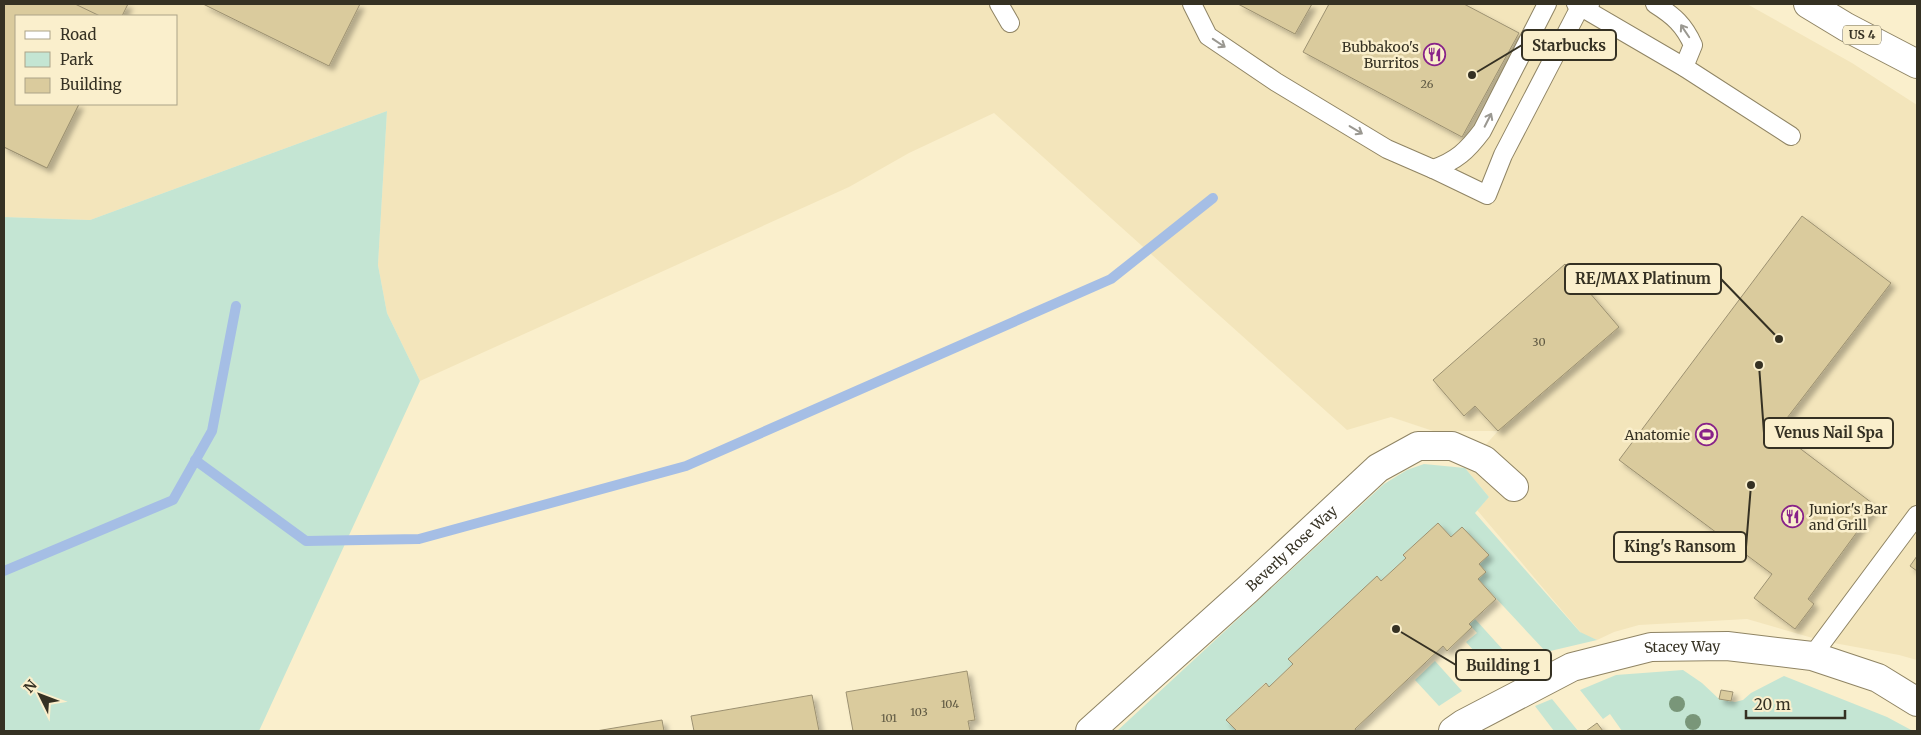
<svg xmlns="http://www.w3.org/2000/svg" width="1921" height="735" font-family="Merriweather,serif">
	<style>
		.built { fill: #f3e5bb; fill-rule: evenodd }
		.green { fill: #c4e5d3 }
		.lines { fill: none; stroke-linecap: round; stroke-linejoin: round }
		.stream { stroke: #a5bee5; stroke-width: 10 }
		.building { fill: #dacb9d; stroke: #9c9171; filter: url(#shadow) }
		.service-casing { stroke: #8f8464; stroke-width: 20 }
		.minor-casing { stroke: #8f8464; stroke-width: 30 }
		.primary-casing { stroke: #8f8464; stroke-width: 30 }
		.service { stroke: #fff; stroke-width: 18 }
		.minor { stroke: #fff; stroke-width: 28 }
		.primary { stroke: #fff; stroke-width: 28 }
		.tree { fill: #799679 }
		.oneway { stroke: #9a9891 }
		.labels { text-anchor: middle; stroke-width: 5; stroke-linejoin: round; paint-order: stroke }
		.number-label { font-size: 11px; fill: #5e5842 }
		.shield { fill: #faefcc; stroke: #706a56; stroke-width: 1 }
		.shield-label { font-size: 12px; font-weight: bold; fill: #353123 }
		.poi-label { font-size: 14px; fill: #353123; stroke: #faefcc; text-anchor: end }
		.street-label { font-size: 14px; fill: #353123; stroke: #faefcc }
		.leader { fill: none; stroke: #353123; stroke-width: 2 }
		.callout-dot { fill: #353123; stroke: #faefcc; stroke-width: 2 }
		.callout { fill: #faefcc; stroke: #353123; stroke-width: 2 }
		.callout-label { font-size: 15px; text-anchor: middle; font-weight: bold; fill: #353123 }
	</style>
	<defs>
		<filter id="shadow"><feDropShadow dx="4.5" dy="4.5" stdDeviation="2.5" flood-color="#0004"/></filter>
	</defs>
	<rect width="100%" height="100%" fill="#faefcc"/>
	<path class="built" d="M 4,4 L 1747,4 L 1852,63 L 1917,105 L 1917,660 L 1899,655 L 1823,641 L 1747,619 L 1639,625 L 1614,632 L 1597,640 L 1582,634 L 1477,510 L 1489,497 L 1465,468 L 1498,431 L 1433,431 L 1391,417 L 1347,430 L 994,113 L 909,153 L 849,187 L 420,381 L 387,313 L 378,265 L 387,111 L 90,220 L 4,217 ZM 16,16 L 176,16 L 176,104 L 16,104 Z"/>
	<g class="green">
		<path d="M 387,111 L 378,265 L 387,313 L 420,381 L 259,731 L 4,731 L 4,217 L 90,220 Z"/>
		<path d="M 1424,464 L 1465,468 L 1489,497 L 1475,513 L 1580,632 L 1597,640 L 1546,652 L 1478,579 L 1479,564 L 1488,555 L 1462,527 L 1451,537 L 1438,523 L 1403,555 L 1406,558 L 1381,581 L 1377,576 L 1293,664 L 1269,687 L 1265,683 L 1226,720 L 1237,731 L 1117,731 L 1384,484 L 1407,470 Z"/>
		<path d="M 1475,619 L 1514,662 L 1493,672 L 1466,642 L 1477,633 L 1469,624 Z"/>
		<path d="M 1435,661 L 1462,691 L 1439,706 L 1415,680 Z"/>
		<path d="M 1683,670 L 1702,683 L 1719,699 L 1735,702 L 1743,700 L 1751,693 L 1784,676 L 1887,717 L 1913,731 L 1622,731 L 1610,714 L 1603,719 L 1580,690 L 1616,675 Z"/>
		<path d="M 1552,699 L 1578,731 L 1554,731 L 1535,706 Z"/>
	</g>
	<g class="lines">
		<g class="stream">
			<path d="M 195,460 L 306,541 L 419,539 L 686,466 L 1111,279 L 1213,198"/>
			<path d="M 4,571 L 173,500 L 212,431 L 236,306"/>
		</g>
	</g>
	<g class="building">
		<path d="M 4,4 L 128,4 L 122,16 L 16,16 L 16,104 L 79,104 L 47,168 L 4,147 Z"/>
		<path d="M 4,4 L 75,4 L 100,16 L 16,16 L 16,104 L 79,104 L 47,168 L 4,147 Z"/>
		<path d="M 203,4 L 360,4 L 329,66 Z"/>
		<path d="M 1238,4 L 1312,4 L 1295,34 Z"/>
		<path d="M 1329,4 L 1464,4 L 1519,33 L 1462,137 L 1303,52 Z"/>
		<path d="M 1802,216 L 1891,283 L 1777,431 L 1876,506 L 1808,599 L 1814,604 L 1795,629 L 1754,598 L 1772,574 L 1619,460 Z"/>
		<path d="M 1565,264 L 1619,327 L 1498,431 L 1475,406 L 1464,416 L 1433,380 Z"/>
		<path d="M 1438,523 L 1451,537 L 1462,527 L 1489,555 L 1479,564 L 1486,572 L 1478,579 L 1496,599 L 1469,624 L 1472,627 L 1447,651 L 1443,646 L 1355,729 L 1356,731 L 1237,731 L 1226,720 L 1266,683 L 1269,687 L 1293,664 L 1288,659 L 1377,576 L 1381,581 L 1406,558 L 1403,555 Z"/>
		<path d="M 1917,556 L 1917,571 L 1910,566 Z"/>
		<path d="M 967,671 L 975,720 L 968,721 L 970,731 L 853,731 L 846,692 Z"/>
		<path d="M 1721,690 L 1733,692 L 1731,701 L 1719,699 Z"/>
		<path d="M 812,695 L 819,731 L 694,731 L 691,716 Z"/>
		<path d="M 662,720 L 664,731 L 596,731 Z"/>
		<path d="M 1597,723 L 1603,731 L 1586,731 Z"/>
	</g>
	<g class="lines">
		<defs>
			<g id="service">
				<path d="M 999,4 L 1010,23"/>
				<path d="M 1192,4 L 1208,36 L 1276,82 L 1387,149 L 1433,169 C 1456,161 1467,151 1482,131 L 1547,4"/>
				<path d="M 1576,4 L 1684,67 L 1791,136"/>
				<path d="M 1655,4 C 1674,16 1684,25 1693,45 L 1684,67"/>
				<path d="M 1433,169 L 1487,195 L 1503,155 L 1580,7 L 1590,4"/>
				<path d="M 1812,656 L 1917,515"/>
			</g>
			<g id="minor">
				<path id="s1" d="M 1090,731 L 1247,590 L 1378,468 L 1418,446 L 1452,446 L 1484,460 L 1514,487"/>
				<path id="s2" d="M 1453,731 L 1463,724 L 1572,667 L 1651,647 L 1727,646 L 1812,656 L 1878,678 L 1917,702"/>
			</g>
			<path id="primary" d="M 1808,4 L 1846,27 L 1917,64"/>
		</defs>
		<use href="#service" class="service-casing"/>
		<use href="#minor" class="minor-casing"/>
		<use href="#primary" class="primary-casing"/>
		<use href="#service" class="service"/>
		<use href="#minor" class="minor"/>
		<use href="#primary" class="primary"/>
	</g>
	<g class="tree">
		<circle cx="1677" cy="704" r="8"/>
		<circle cx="1693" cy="722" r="8"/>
	</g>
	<defs><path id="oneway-shaft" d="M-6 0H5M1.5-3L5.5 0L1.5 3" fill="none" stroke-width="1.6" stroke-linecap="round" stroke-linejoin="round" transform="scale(1.25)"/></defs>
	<g class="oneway">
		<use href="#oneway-shaft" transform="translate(1685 31) rotate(-124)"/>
		<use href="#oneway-shaft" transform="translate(1219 43) rotate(34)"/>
		<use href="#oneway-shaft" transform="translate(1488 120) rotate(-63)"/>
		<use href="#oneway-shaft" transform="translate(1356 130) rotate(31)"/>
	</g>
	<defs>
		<symbol id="restaurant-ring" viewBox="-11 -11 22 22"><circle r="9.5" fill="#faefcc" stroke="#882289" stroke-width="1.5"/><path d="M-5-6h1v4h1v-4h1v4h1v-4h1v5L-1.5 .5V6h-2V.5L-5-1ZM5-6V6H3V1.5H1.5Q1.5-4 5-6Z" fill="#882289"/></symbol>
		<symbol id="stadium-ring" viewBox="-11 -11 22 22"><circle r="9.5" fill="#faefcc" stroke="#882289" stroke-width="1.5"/><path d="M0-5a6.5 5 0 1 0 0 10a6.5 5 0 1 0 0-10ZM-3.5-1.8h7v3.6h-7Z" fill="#882289"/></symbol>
	</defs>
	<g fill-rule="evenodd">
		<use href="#restaurant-ring" x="1422" y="42" width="25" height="25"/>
		<use href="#stadium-ring" x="1694" y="422" width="25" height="25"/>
		<use href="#restaurant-ring" x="1780" y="504" width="25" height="25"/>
	</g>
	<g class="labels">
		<g class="number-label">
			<text x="1427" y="88">26</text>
			<text x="1539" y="346">30</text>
			<text x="950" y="708">104</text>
			<text x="919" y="716">103</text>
			<text x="889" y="722">101</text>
		</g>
		<rect class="shield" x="1843" y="25.5" width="38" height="19" rx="4"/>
		<g class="shield-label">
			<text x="1862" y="39">US 4</text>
		</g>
		<g class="poi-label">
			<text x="1419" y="52">Bubbakoo's<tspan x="1419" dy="16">Burritos</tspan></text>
			<text x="1690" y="440">Anatomie</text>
			<text x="1809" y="514" text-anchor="start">Junior's Bar<tspan x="1809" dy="16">and Grill</tspan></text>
		</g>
		<g class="street-label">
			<text dy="5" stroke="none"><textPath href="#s1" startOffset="272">Beverly Rose Way</textPath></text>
			<text dy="5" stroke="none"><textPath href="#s2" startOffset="248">Stacey Way</textPath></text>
		</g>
	</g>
	<path class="leader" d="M1472 75L1522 45M1779 339L1721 279M1759 365L1764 433M1751 485L1746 547M1396 629L1456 665"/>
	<g class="callout-dot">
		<circle cx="1472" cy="75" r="5"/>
		<circle cx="1779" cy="339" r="5"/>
		<circle cx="1759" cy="365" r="5"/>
		<circle cx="1751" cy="485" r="5"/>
		<circle cx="1396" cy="629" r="5"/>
	</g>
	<g class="callout">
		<rect x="1522" y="30" width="94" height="30" rx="5"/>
		<rect x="1565" y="264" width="156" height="30" rx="5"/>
		<rect x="1764" y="418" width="129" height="30" rx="5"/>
		<rect x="1614" y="532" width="132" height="30" rx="5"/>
		<rect x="1456" y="650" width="95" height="30" rx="5"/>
	</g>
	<g class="callout-label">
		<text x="1569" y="51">Starbucks</text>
		<text x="1643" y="284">RE/MAX Platinum</text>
		<text x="1829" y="438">Venus Nail Spa</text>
		<text x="1680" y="552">King's Ransom</text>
		<text x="1503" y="671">Building 1</text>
	</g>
	<rect width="1921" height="735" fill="none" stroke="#353123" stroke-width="10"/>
	<rect x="15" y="15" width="162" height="90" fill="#faefcc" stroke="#aba388"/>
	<rect x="25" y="31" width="25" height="8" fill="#ffffff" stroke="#aba388"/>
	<text x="60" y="40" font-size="15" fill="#353123">Road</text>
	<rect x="25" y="52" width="25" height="15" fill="#c4e5d3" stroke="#aba388"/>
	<text x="60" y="65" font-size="15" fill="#353123">Park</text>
	<rect x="25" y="78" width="25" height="15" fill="#dacb9d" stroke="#aba388"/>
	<text x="60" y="90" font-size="15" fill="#353123">Building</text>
	<g transform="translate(40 695) rotate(312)" stroke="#faefcc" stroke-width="4" paint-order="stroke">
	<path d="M0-4L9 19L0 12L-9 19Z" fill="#353123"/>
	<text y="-8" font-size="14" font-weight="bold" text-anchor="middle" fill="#353123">N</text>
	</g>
	<path d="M1746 710v8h99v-8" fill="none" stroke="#353123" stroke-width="2.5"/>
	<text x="1754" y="710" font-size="15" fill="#353123" stroke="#faefcc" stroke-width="4" paint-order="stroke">20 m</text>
</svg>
